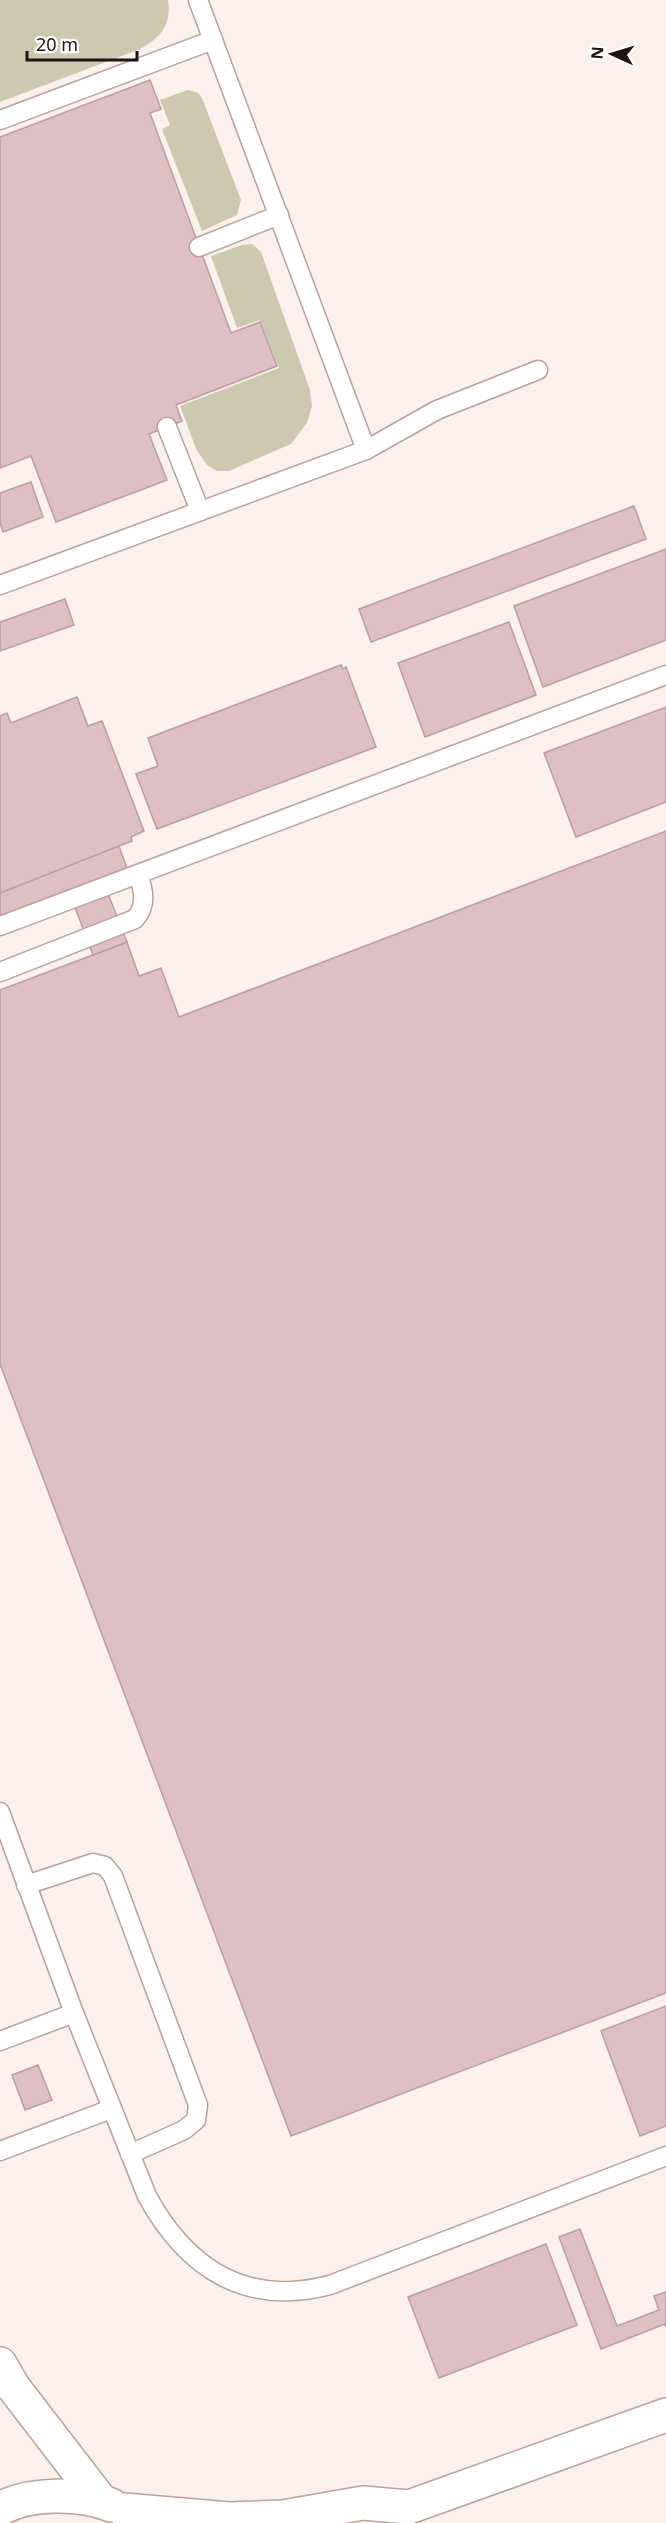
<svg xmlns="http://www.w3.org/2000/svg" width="666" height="2523" font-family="'Noto Sans',sans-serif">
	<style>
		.green { fill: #ccc9b0 }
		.building { fill: #debfc4; stroke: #bb9da2; stroke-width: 1.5 }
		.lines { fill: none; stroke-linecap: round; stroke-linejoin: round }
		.service-casing { stroke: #bca198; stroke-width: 21 }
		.minor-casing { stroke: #bca198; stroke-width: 36 }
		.service { stroke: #fff; stroke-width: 18 }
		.minor { stroke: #fff; stroke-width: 33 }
	</style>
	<rect width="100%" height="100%" fill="#fcf0ec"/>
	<g class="green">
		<path d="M 0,0 L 168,0 C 172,25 160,38 140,49 L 0,102 Z"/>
		<path d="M 188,90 L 198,93 L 202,98 L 241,200 L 237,215 L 202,231 L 162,129 L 170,125 L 160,100 Z"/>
		<path d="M 252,244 L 261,252 L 310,390 L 312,406 L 307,423 L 291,444 L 229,471 L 217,471 L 207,465 L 197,451 L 180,406 L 279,368 L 260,320 L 237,328 L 211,256 L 242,245 Z"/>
	</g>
	<g class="building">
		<path d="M 150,80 L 161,109 L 150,113 L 231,333 L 260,322 L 277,366 L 176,405 L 182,421 L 149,434 L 167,480 L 56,522 L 31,456 L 0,468 L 0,137 Z"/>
		<path d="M 31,482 L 43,517 L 3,532 L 0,523 L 0,493 Z"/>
		<path d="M 634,506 L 646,539 L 371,642 L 359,609 Z"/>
		<path d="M 666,549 L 666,640 L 543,687 L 514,606 Z"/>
		<path d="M 65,599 L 74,625 L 0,651 L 0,622 Z"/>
		<path d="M 509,622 L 536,695 L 425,737 L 398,663 Z"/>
		<path d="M 341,665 L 343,669 L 346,667 L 376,747 L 157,829 L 136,774 L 158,766 L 148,738 Z"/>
		<path d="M 77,697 L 88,726 L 102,721 L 144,831 L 131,837 L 132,841 L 0,893 L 0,716 L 7,713 L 11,723 Z"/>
		<path d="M 666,707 L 666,802 L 576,837 L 544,753 Z"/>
		<path d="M 666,831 L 666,1993 L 291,2136 L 0,1364 L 0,990 L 127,942 L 139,976 L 161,968 L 179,1017 Z"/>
		<path d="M 119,846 L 128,871 L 103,881 L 127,942 L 93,955 L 70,894 L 0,921 L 0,893 Z"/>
		<path d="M 666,2006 L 666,2126 L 640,2136 L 601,2031 Z"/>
		<path d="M 38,2065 L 52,2100 L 25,2110 L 12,2075 Z"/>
		<path d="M 580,2229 L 617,2326 L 659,2310 L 654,2296 L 666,2292 L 666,2327 L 665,2324 L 601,2349 L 559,2237 Z"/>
		<path d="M 546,2244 L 577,2325 L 439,2378 L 408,2297 Z"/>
	</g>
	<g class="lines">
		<defs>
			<g id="service">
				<path d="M 198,0 L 366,450"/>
				<path d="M 0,120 L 213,40"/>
				<path d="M 199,247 L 279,215"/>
				<path d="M 167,427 L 200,511"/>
				<path d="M 0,585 L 366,450 L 437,410 L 538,370"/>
				<path d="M 0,926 L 666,675"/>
				<path d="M 0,972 L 135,919 C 147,905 144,891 138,874"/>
				<path d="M 0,1812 L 74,2013 L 147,2196 C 187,2269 246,2307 330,2285 L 666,2156"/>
				<path d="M 26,1885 L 93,1863 L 105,1866 L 113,1876 L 198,2105 L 196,2120 L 184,2130 L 130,2154"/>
				<path d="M 0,2041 L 74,2013"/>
				<path d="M 0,2151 L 111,2109"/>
			</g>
			<g id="minor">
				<path d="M 0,2364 L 14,2388 L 101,2501"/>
				<path d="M 0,2509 C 29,2492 81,2493 111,2505"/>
				<path d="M 124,2510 L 229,2519 L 283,2517 L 363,2503 L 409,2507 L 666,2415"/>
			</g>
		</defs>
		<use href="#service" class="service-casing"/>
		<use href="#minor" class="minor-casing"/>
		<use href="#service" class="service"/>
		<use href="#minor" class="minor"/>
	</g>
	<g transform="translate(612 54) rotate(274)" stroke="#ffffff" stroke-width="4.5" paint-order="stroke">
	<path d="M0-4.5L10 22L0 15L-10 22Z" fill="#1f1512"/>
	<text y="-9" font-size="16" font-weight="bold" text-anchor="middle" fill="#1f1512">N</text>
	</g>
	<path d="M27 51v9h110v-9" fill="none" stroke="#1f1512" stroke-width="3"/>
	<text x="36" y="51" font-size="18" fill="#1f1512" stroke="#ffffff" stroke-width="4.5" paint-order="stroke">20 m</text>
</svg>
